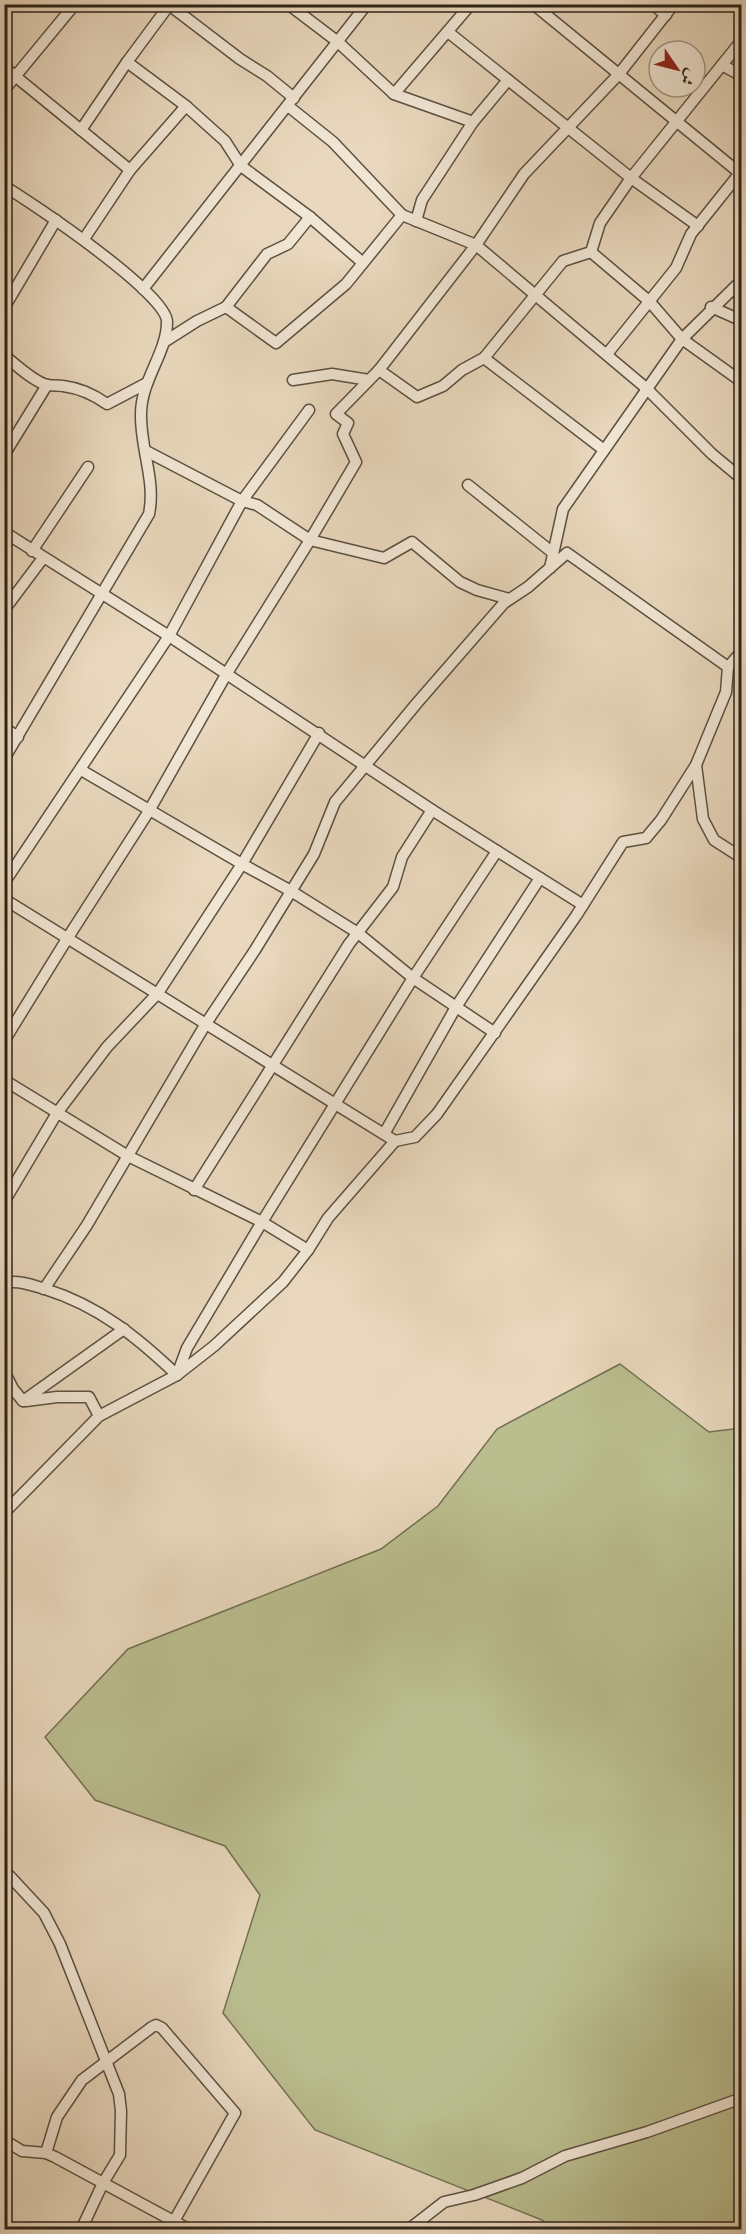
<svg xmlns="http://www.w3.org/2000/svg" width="746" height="2234" font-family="'IM FELL DW Pica',Amiri,serif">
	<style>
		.green { fill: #babe8f; stroke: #737054; stroke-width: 1.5 }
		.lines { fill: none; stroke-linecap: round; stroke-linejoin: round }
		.street-casing { stroke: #5b5041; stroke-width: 13 }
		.street { stroke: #f1e6d4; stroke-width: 10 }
	</style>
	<rect width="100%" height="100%" fill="#e9d8bd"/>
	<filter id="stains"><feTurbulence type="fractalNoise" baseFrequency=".00333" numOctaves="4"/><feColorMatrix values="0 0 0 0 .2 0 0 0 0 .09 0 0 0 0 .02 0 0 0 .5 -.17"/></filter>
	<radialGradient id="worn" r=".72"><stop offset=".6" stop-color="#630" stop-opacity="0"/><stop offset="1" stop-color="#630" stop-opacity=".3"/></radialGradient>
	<path class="green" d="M 620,1364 L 709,1432 L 741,1428 L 741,2229 L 553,2229 L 542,2220 L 315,2130 L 223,2013 L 260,1895 L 225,1846 L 95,1800 L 45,1737 L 128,1649 L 381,1549 L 438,1506 L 497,1429 Z"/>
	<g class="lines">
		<defs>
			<g id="street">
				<path d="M 168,4 L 240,59 L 267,76 L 294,98"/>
				<path d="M 288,4 L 338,42 L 394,94 L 473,122"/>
				<path d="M 533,4 L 742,175"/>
				<path d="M 652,4 L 666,15"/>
				<path d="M 448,32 L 631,178 L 698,226"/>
				<path d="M 127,62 L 186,106 L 225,141 L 241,166 L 310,217 L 363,263"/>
				<path d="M 722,65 L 742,76"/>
				<path d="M 4,67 L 130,170"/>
				<path d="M 4,90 L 75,4"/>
				<path d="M 394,94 L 471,4"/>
				<path d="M 288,106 L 333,142 L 402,215 L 476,245 L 646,388 L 712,454 L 742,479"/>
				<path d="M 81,130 L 127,62 L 170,4"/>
				<path d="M 4,186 C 32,203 168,294 167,322 C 167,353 141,380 141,414 C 140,448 156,480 149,514 L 4,759"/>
				<path d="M 416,221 L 422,200 L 473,122 L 508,80"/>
				<path d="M 84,239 L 130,170 L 186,106"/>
				<path d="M 591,252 L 650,302 L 682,339 L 742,382"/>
				<path d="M 143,289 L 367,4"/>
				<path d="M 226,307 L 267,254 L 288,244 L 310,217"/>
				<path d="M 711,307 L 738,319 L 742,318"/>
				<path d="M 4,308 L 56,220"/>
				<path d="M 164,342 L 197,321 L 226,307 L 276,343 L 346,284 L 402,215"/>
				<path d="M 607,354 L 676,268 L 691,234 L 739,174"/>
				<path d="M 4,355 C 15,364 35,383 48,385 C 52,386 58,385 63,386 C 79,388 93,394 107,404 L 147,383"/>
				<path d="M 484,358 L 604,450"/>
				<path d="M 379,370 L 417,397 L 443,386 L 462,370 L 484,358 L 563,261 L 591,252 L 600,223 L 631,178 L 742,40"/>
				<path d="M 293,380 L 332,374 L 369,380"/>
				<path d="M 146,451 L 242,501 L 257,505 L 310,540 L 384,558 L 412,542 L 460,582 L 477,590 L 509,599"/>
				<path d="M 4,455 L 47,385"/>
				<path d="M 468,485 L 553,553"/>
				<path d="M 4,532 L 169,636 L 432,810 L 583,905"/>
				<path d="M 32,551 L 88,467"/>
				<path d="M 550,568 L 563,509 L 682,339 L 742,280"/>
				<path d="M 4,610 L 43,558"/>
				<path d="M 4,728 L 18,737"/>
				<path d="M 696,765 L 703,819 L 714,840 L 742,858"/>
				<path d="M 81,770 L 242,864 L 291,891 L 358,933 L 413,978 L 495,1033"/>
				<path d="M 4,883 L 169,636 L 242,501 L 309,410"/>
				<path d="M 4,899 L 395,1141 L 415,1137 L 437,1114 L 576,916 L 623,842 L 646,838 L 661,820 L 696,765 L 726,692 L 728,667 L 742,651"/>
				<path d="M 4,1041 L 67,939 L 149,811 L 227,673 L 310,540 L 356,462 L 343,434 L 348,423 L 336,414 L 379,370 L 476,245 L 524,174 L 619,74 L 674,4"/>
				<path d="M 4,1080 L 128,1156 L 262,1222 L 308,1250"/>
				<path d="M 384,1134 L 456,1007 L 540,878"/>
				<path d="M 194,1190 L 349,944 L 393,887 L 402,857 L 432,810"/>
				<path d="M 4,1202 L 57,1113 L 107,1047 L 158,993 L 242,864 L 319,733"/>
				<path d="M 4,1283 C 19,1280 32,1285 45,1289 C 99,1306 137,1337 177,1375"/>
				<path d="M 44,1289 L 87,1225 L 205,1025 L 255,950 L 314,854 L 335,802 L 417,703 L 504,603 L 528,587 L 567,553 L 728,667"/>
				<path d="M 4,1371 L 13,1389 L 23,1401"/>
				<path d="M 177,1375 L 187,1348 L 262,1222 L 413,978 L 497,851"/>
				<path d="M 23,1401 L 124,1329"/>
				<path d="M 26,1401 L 57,1397 L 89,1397 L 99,1416"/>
				<path d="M 4,1513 L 99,1416 L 177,1375 L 214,1346 L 283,1282 L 308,1250 L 328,1218 L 395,1141"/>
				<path d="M 4,1870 L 44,1913 L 60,1944 L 119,2094 L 121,2111 L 120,2155 L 103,2183 L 81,2230"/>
				<path d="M 4,2140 L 22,2151 L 46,2153 L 55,2157 L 190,2230"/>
				<path d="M 46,2153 L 57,2117 L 82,2080 L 152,2027 L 156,2025 L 162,2028 L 235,2113 L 169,2230"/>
				<path d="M 408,2230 L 444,2202 L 474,2195 L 522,2178 L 565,2156 L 647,2132 L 742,2098"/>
			</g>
		</defs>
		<use href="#street" class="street-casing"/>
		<use href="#street" class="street"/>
	</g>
	<rect width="746" height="2234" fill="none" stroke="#e9d8bd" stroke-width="24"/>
	<rect x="6" y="6" width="734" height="2222" fill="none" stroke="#2c2218" stroke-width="3"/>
	<rect x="12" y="12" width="722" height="2210" fill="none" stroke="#2c2218" stroke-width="1.5"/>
	<g transform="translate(677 69) rotate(125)"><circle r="28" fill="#f1e6d4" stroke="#a29889" stroke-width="1.5"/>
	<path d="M0-4.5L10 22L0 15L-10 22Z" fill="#8f2418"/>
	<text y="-9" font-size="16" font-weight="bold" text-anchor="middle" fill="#2c2218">ش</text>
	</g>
	<rect width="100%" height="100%" filter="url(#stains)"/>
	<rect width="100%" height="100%" fill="url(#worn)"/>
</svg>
